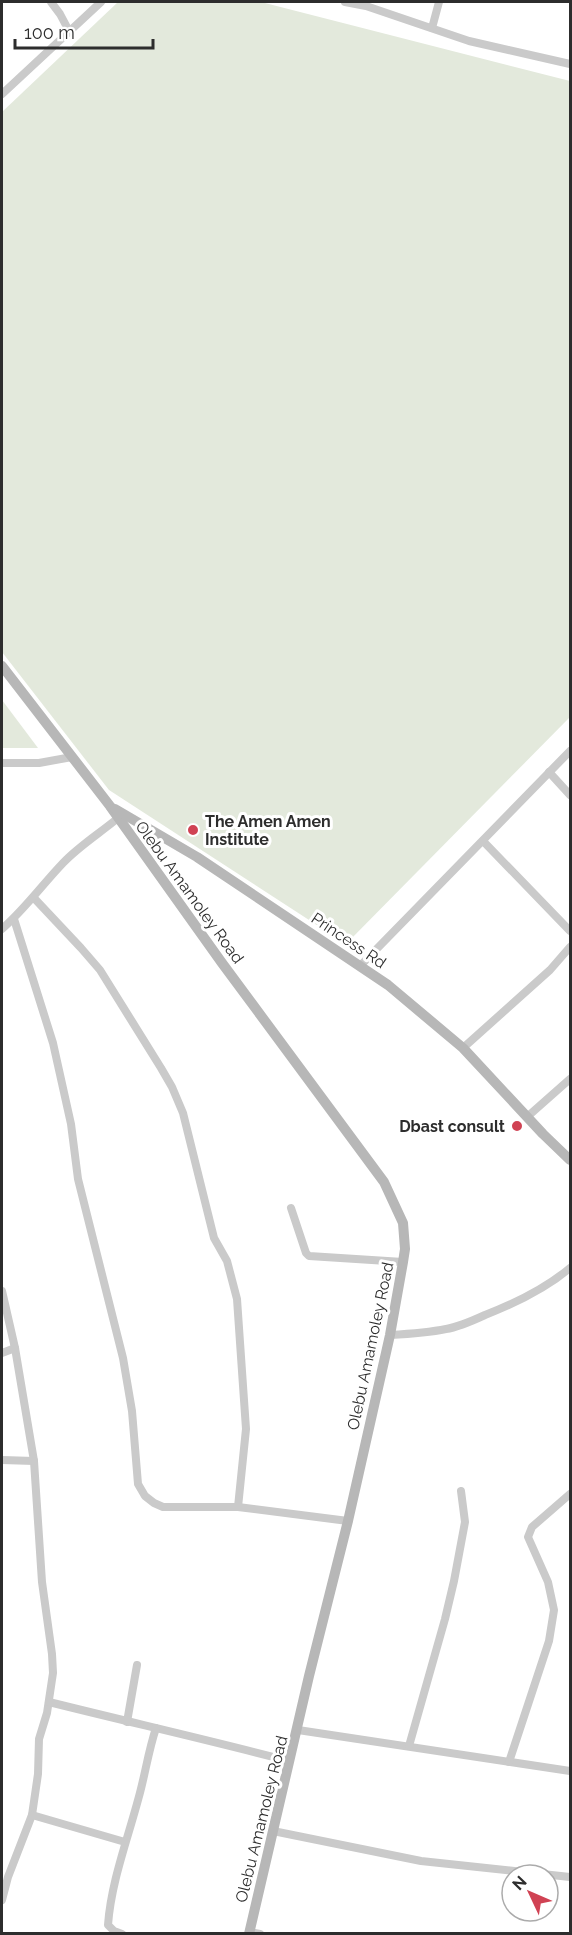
<svg xmlns="http://www.w3.org/2000/svg" width="572" height="1935" font-family="Raleway,sans-serif">
	<style>
		.green { fill: #e3e9dc }
		.lines { fill: none; stroke-linecap: round; stroke-linejoin: round }
		.street { stroke: #cacaca; stroke-width: 8 }
		.secondary { stroke: #b7b7b7; stroke-width: 10 }
		.poi-dot { fill: #d04253; stroke: #fff; stroke-width: 2 }
		.labels { text-anchor: middle; stroke-width: 6; stroke-linejoin: round; paint-order: stroke }
		.poi-label { font-size: 16px; font-weight: bold; fill: #2d2d2d; stroke: #fff; text-anchor: start }
		.street-label { font-size: 16px; fill: #2d2d2d; stroke: #fff }
	</style>
	<rect width="100%" height="100%" fill="#fff"/>
	<g class="green">
		<path d="M 118,2 L 261,2 L 570,81 L 570,717 L 346,944 L 109,790 L 2,652 L 2,112 Z"/>
		<path d="M 2,700 L 38,748 L 2,748 Z"/>
	</g>
	<g class="lines">
		<g class="street">
			<path d="M 51,2 L 60,14 L 69,31"/>
			<path d="M 345,2 L 366,6 L 469,41 L 570,64"/>
			<path d="M 432,28 L 439,2"/>
			<path d="M 2,94 L 101,2"/>
			<path d="M 2,763 L 39,763 L 72,757"/>
			<path d="M 549,772 L 570,795"/>
			<path d="M 483,841 L 570,931"/>
			<path d="M 34,898 L 81,948 L 100,970 L 161,1068 L 172,1087 L 183,1113 L 214,1238 L 227,1261 L 237,1299 L 246,1429 L 238,1507"/>
			<path d="M 14,919 L 53,1043 L 71,1124 L 78,1179 L 123,1358 L 132,1411 L 138,1484 L 145,1496 L 154,1503 L 163,1507 L 238,1507 L 348,1521"/>
			<path d="M 2,929 C 25,909 42,885 63,863 C 79,846 100,833 118,818"/>
			<path d="M 361,965 L 570,751"/>
			<path d="M 463,1048 L 550,970 L 570,947"/>
			<path d="M 527,1117 L 570,1079"/>
			<path d="M 291,1208 L 306,1253 L 309,1256 L 403,1262"/>
			<path d="M 2,1291 L 15,1348 L 34,1461 L 42,1582 L 52,1654 L 53,1673 L 47,1713 L 39,1739 L 38,1774 L 32,1815 L 8,1877 L 2,1900"/>
			<path d="M 390,1335 C 409,1334 427,1333 446,1329 C 459,1327 472,1321 485,1315 C 516,1303 545,1289 570,1268"/>
			<path d="M 2,1353 L 15,1348"/>
			<path d="M 2,1460 L 34,1461"/>
			<path d="M 49,1702 C 129,1722 209,1740 289,1761"/>
			<path d="M 127,1722 L 137,1665"/>
			<path d="M 298,1730 L 570,1771"/>
			<path d="M 409,1746 L 445,1619 L 454,1581 L 465,1522 L 461,1491"/>
			<path d="M 509,1762 L 549,1641 L 554,1610 L 548,1582 L 528,1537 L 532,1527 L 570,1494"/>
			<path d="M 32,1815 L 125,1842"/>
			<path d="M 273,1831 L 421,1861 L 570,1877"/>
			<path d="M 249,1932 L 260,1934"/>
			<path d="M 122,1934 L 114,1931 L 108,1925 C 111,1883 127,1841 138,1800 C 145,1776 148,1752 156,1728"/>
		</g>
		<g class="secondary">
			<path d="M 2,666 L 110,806 L 222,963 L 384,1182 L 403,1223 L 405,1249 L 403,1262 L 390,1335 L 348,1521 L 309,1676 L 249,1934"/>
			<path d="M 115,809 L 197,857 L 388,985 L 463,1048 L 543,1134 L 570,1160"/>
		</g>
	</g>
	<g class="poi-dot">
		<circle cx="193" cy="830" r="6"/>
		<circle cx="517" cy="1126" r="6"/>
	</g>
	<g class="labels">
		<g class="poi-label">
			<text x="205" y="827">The Amen Amen<tspan x="205" dy="18">Institute</tspan></text>
			<text x="505" y="1132" text-anchor="end">Dbast consult</text>
		</g>
		<g class="street-label">
			<text transform="translate(190 892) rotate(54)" y="6">Olebu Amamoley Road</text>
			<text transform="translate(349 940) rotate(34)" y="6">Princess Rd</text>
			<text transform="translate(370 1346) rotate(-78)" y="6">Olebu Amamoley Road</text>
			<text transform="translate(261 1819) rotate(-76)" y="6">Olebu Amamoley Road</text>
		</g>
	</g>
	<rect width="572" height="1935" fill="none" stroke="#2d2d2d" stroke-width="6"/>
	<g transform="translate(530 1893) rotate(314)"><circle r="28" fill="#ffffff" stroke="#ababab" stroke-width="1.5"/>
	<path d="M0-4.5L10 22L0 15L-10 22Z" fill="#d04253"/>
	<text y="-9" font-size="16" font-weight="bold" text-anchor="middle" fill="#2d2d2d">N</text>
	</g>
	<path d="M15 39v9h138v-9" fill="none" stroke="#2d2d2d" stroke-width="3"/>
	<text x="24" y="39" font-size="18" fill="#2d2d2d" stroke="#ffffff" stroke-width="4.5" paint-order="stroke">100 m</text>
</svg>
